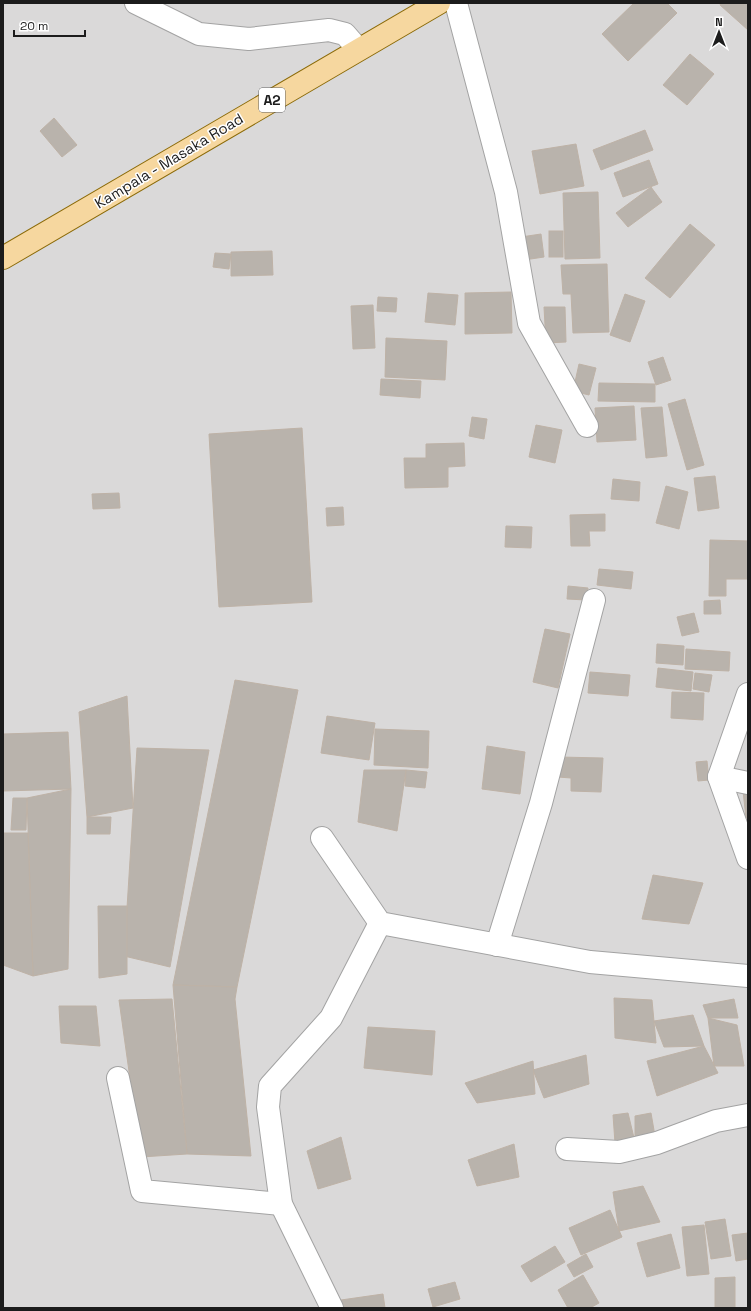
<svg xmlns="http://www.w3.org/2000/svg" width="751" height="1311" font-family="'Space Grotesk',sans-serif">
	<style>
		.residential { fill: #dad9d9 }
		.building { fill: #b9b3ac; stroke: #beb2a6 }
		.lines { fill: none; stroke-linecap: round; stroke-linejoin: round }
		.minor-casing { stroke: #a3a3a3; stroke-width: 24 }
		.primary-casing { stroke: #8c6b09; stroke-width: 24 }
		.minor { stroke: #fff; stroke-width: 22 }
		.primary { stroke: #f6d79f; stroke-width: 22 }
		.labels { text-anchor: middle; stroke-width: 3; stroke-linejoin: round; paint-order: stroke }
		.shield { fill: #fff; stroke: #606060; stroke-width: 1 }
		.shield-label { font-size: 14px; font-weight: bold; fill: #1c1c1c }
		.street-label { font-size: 15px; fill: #1c1c1c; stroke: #fff }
	</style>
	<rect width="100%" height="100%" fill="#edeae3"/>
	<rect class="residential" x="3" y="3" width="745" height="1305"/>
	<g class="building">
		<path d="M 634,3 L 667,3 L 677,13 L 628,61 L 602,34 Z"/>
		<path d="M 721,3 L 748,3 L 748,30 L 720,5 Z"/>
		<path d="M 690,54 L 714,74 L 687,105 L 663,85 Z"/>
		<path d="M 54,118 L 77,145 L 62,157 L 40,131 Z"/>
		<path d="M 645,130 L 653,150 L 601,170 L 593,150 Z"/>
		<path d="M 576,144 L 584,186 L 540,194 L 532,151 Z"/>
		<path d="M 649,160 L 658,184 L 623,197 L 614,173 Z"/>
		<path d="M 651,187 L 662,202 L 628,227 L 616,213 Z"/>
		<path d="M 598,192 L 600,258 L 565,259 L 563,193 Z"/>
		<path d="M 690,224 L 715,245 L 670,298 L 645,278 Z"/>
		<rect x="549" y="231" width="14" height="26"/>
		<path d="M 541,234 L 544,257 L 524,260 L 521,237 Z"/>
		<path d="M 272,251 L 273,275 L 231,276 L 231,252 Z"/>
		<path d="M 215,253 L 231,254 L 229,269 L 213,267 Z"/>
		<path d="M 607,264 L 609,332 L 573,333 L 571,294 L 563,294 L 561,265 Z"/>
		<path d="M 511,292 L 512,333 L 465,334 L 465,293 Z"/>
		<path d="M 428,293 L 458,295 L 455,325 L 425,322 Z"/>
		<path d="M 625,294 L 645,301 L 630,342 L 610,335 Z"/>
		<path d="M 378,297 L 397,298 L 396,312 L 377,311 Z"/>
		<path d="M 373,305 L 375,348 L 353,349 L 351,306 Z"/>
		<path d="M 544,307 L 565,307 L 566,342 L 546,343 Z"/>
		<path d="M 386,338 L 447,341 L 445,380 L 385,377 Z"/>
		<path d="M 663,357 L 671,380 L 656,385 L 648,362 Z"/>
		<path d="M 579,364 L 596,368 L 589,395 L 573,391 Z"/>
		<path d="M 381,379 L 421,381 L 420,398 L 380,395 Z"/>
		<path d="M 599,383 L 655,384 L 655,402 L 598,401 Z"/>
		<path d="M 685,399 L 704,465 L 687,470 L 668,404 Z"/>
		<path d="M 634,406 L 636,440 L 597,442 L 595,408 Z"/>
		<path d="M 662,407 L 667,456 L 646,458 L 641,408 Z"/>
		<path d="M 472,417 L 487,419 L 484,439 L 469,436 Z"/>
		<path d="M 536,425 L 562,430 L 555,463 L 529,457 Z"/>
		<path d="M 302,428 L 312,602 L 219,607 L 209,434 Z"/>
		<path d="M 464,443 L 465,466 L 448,467 L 448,487 L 405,488 L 404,458 L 426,458 L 426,444 Z"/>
		<path d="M 715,476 L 719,508 L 698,511 L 694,478 Z"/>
		<path d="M 613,479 L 640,482 L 639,501 L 611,499 Z"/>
		<path d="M 666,486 L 688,492 L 679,529 L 656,523 Z"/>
		<path d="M 119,493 L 120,508 L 93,509 L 92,494 Z"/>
		<path d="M 343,507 L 344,525 L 327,526 L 326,508 Z"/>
		<path d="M 605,514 L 605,531 L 589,531 L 590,546 L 571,546 L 570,515 Z"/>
		<path d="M 506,526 L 532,527 L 531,548 L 505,547 Z"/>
		<path d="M 710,540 L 748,541 L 748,579 L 726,579 L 726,596 L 709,596 Z"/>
		<path d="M 599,569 L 633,572 L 631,589 L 597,585 Z"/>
		<path d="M 568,586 L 588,588 L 586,600 L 567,599 Z"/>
		<path d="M 720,600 L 721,614 L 704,614 L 704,601 Z"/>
		<path d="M 694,613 L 699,632 L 682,636 L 677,617 Z"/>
		<path d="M 545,629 L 570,634 L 558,688 L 533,682 Z"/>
		<path d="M 657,644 L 684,646 L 683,665 L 656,663 Z"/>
		<path d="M 686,649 L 730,652 L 729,671 L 685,669 Z"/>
		<path d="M 658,668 L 693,672 L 691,691 L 656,687 Z"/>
		<path d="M 590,672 L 630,675 L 628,696 L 588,693 Z"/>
		<path d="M 695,673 L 712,675 L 709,692 L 693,689 Z"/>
		<path d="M 235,680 L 298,690 L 237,987 L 173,985 Z"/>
		<path d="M 672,692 L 704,693 L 703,720 L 671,718 Z"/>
		<path d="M 127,696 L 133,808 L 87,817 L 79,712 Z"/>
		<path d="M 327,716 L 375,723 L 369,760 L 321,753 Z"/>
		<path d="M 375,729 L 429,731 L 428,768 L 374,765 Z"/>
		<path d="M 68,732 L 71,789 L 3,791 L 3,734 Z"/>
		<path d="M 487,746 L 525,752 L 520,794 L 482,789 Z"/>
		<path d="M 137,748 L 209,750 L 170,967 L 124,956 Z"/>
		<path d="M 559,757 L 603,758 L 601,792 L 571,791 L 571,778 L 558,777 Z"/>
		<path d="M 707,761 L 709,780 L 698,781 L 696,762 Z"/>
		<path d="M 364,770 L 406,770 L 397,831 L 358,822 Z"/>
		<path d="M 406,770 L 427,772 L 425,788 L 405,786 Z"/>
		<path d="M 71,789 L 68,969 L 33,976 L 27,798 Z"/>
		<path d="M 743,791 L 748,793 L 748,818 L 746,818 Z"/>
		<path d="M 13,798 L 27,798 L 26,830 L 11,830 Z"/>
		<path d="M 87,817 L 111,817 L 110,834 L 87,834 Z"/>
		<path d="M 3,833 L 28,833 L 33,976 L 3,965 Z"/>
		<path d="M 653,875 L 703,883 L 689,924 L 642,919 Z"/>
		<path d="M 98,906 L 127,906 L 127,974 L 99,978 Z"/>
		<path d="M 173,985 L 237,987 L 235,999 L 251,1156 L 187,1154 Z"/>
		<path d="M 614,998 L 652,1000 L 656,1043 L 615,1038 Z"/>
		<path d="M 172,999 L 187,1154 L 141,1157 L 119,1000 Z"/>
		<path d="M 734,999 L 738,1018 L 708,1018 L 703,1005 Z"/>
		<path d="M 59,1006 L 96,1006 L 100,1046 L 61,1043 Z"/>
		<path d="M 693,1015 L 704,1046 L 664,1047 L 654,1021 Z"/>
		<path d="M 708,1018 L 737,1025 L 744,1066 L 714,1066 Z"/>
		<path d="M 368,1027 L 435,1031 L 432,1075 L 364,1068 Z"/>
		<path d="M 704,1046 L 718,1073 L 657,1096 L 647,1061 Z"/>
		<path d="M 586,1055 L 589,1084 L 544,1098 L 533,1070 Z"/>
		<path d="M 533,1061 L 535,1094 L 477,1103 L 465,1083 Z"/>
		<path d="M 628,1113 L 635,1142 L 615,1143 L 613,1115 Z"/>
		<path d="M 651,1113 L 655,1136 L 635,1142 L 635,1116 Z"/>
		<path d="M 341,1137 L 351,1179 L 318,1189 L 307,1151 Z"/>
		<path d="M 514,1144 L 519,1177 L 477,1186 L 468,1160 Z"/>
		<path d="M 643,1186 L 660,1222 L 619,1231 L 613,1192 Z"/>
		<path d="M 610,1210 L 622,1237 L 581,1255 L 569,1228 Z"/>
		<path d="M 725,1219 L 731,1256 L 711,1259 L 705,1222 Z"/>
		<path d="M 704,1225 L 709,1274 L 687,1276 L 682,1227 Z"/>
		<path d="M 748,1233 L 748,1259 L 736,1261 L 732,1235 Z"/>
		<path d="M 671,1234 L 680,1268 L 647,1277 L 637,1243 Z"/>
		<path d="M 555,1246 L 565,1262 L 531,1282 L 521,1266 Z"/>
		<path d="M 586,1254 L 593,1267 L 574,1277 L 567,1265 Z"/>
		<path d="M 583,1275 L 599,1303 L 590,1308 L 568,1308 L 558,1290 Z"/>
		<path d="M 735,1277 L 735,1308 L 715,1308 L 715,1278 Z"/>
		<path d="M 455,1282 L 460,1299 L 433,1307 L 428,1289 Z"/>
		<path d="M 383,1294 L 385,1308 L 343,1308 L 341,1300 Z"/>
	</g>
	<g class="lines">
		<defs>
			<g id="minor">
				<path d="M 136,3 L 199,34 L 249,39 L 329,30 L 345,34 L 358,49"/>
				<path d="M 456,3 L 506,192 L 529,323 L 587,426"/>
				<path d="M 748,694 L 719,777 L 748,858"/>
				<path d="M 719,777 L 748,783"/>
				<path d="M 322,838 L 380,923 L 590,962 L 748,976"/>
				<path d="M 497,945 L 541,803 L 594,600"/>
				<path d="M 118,1078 L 142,1191 L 281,1204"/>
				<path d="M 567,1149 L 619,1152 L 657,1143 L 716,1121 L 748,1115"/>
				<path d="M 332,1308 L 281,1204 L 268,1107 L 270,1086 L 331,1018 L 380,923"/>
			</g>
			<path id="primary" d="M 3,258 L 439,3"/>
		</defs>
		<use href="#minor" class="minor-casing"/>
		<use href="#primary" class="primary-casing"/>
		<use href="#minor" class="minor"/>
		<use href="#primary" class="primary"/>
	</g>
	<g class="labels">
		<rect class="shield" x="259" y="88" width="26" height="24" rx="3"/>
		<g class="shield-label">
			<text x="272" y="105">A2</text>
		</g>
		<g class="street-label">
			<text transform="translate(169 161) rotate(-31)" y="5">Kampala - Masaka Road</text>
		</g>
	</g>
	<rect width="751" height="1311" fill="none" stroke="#1c1c1c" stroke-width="8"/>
	<g transform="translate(719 32)" stroke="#ffffff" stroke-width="3" paint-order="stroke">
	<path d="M0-3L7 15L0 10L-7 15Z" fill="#1c1c1c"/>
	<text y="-6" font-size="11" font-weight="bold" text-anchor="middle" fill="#1c1c1c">N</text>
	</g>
	<path d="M14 30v6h71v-6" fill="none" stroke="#1c1c1c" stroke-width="2"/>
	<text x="20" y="30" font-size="12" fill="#1c1c1c" stroke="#ffffff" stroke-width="3" paint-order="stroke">20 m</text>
</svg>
